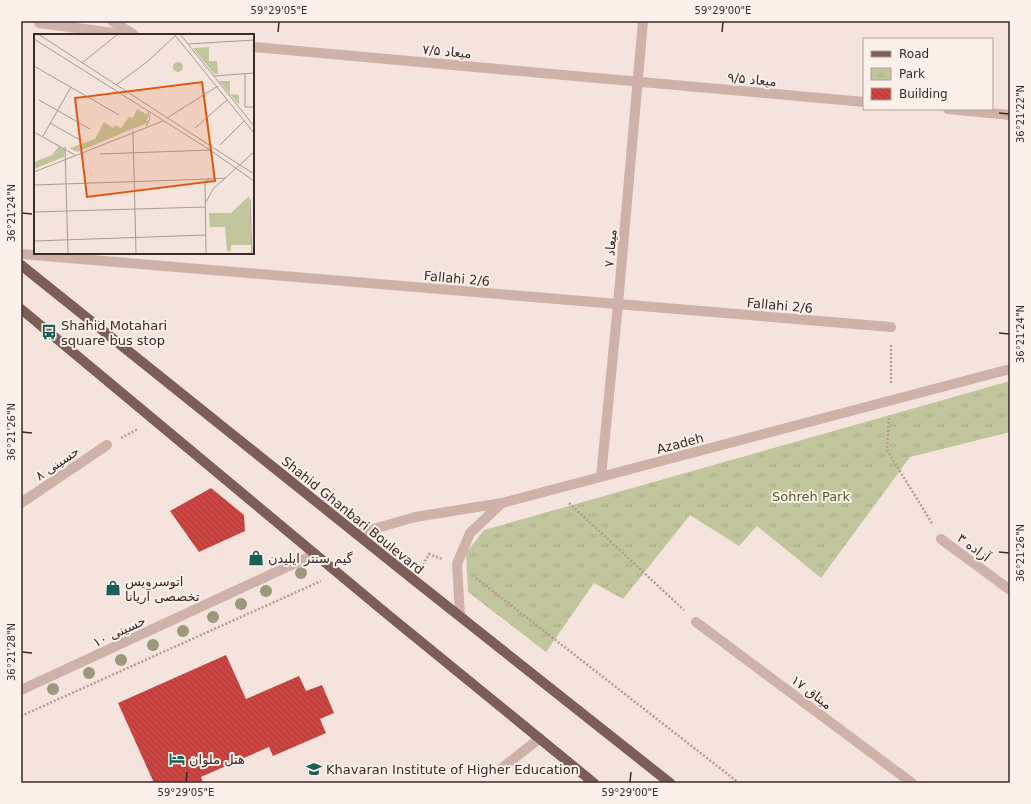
<svg xmlns="http://www.w3.org/2000/svg" width="1031" height="804" font-family="'DejaVu Sans',Vazirmatn,sans-serif">
	<style>
		.park { fill: url(#park-tufts) }
		.building { fill: url(#building-back-hatch) }
		.lines { fill: none; stroke-linecap: round; stroke-linejoin: round }
		.path { stroke: #ba9a92; stroke-width: 2.5; stroke-dasharray: 2 2; stroke-linecap: butt }
		.minor { stroke: #ceb1a8; stroke-width: 10 }
		.major { stroke: #7d5d58; stroke-width: 10 }
		.tree { fill: #9b987b }
		.ticks { fill: none; stroke: #3a2a28; stroke-width: 1.5 }
		.labels { text-anchor: middle; stroke-width: 4; stroke-linejoin: round; paint-order: stroke }
		.street-label { font-size: 13px; fill: #3a2a28; stroke: #fbf0ea }
		.poi-label { font-size: 13px; fill: #3a2a28; stroke: #fbf0ea; text-anchor: start }
		.park-label { font-size: 13px; fill: #535a2a; stroke: #fbf0ea }
		.inset-road { fill: none; stroke: #aa9a95; stroke-width: 1 }
		.view { fill: #df570d; fill-opacity: 0.15; stroke: #df570d; stroke-width: 2 }
		.inset-edge { fill: none; stroke: #3a2a28; stroke-width: 2 }
		.neatline { fill: none; stroke: #3a2a28; stroke-width: 1.5 }
		.ticks-label { font-size: 10px; text-anchor: middle; fill: #3a2a28 }
	</style>
	<defs>
		<pattern id="park-tufts" width="24" height="20" patternUnits="userSpaceOnUse"><rect width="24" height="20" fill="#c0c59b"/><path d="M3 7l-1-3M5 7V3M7 7l1-3M15 17l-1-3M17 17v-4M19 17l1-3" fill="none" stroke="#a6a986"/></pattern>
		<pattern id="building-back-hatch" width="6" height="6" patternUnits="userSpaceOnUse"><rect width="6" height="6" fill="#cf4440"/><path d="M-1 5l2 2M0 0l6 6M5-1l2 2" fill="none" stroke="#a93936"/></pattern>
	</defs>
	<rect width="100%" height="100%" fill="#f4e4dd"/>
	<path class="park" d="M 1010,381 L 1010,432 L 910,457 L 821,578 L 757,526 L 739,546 L 690,515 L 623,599 L 594,583 L 546,652 L 468,592 L 466,553 L 484,530 Z"/>
	<g class="building">
		<path d="M 211,488 L 244,515 L 245,531 L 199,552 L 170,511 Z"/>
		<path d="M 226,655 L 246,699 L 299,676 L 306,691 L 322,685 L 334,713 L 320,719 L 326,733 L 273,756 L 269,747 L 201,777 L 203,783 L 154,783 L 118,703 Z"/>
	</g>
	<g class="lines">
		<g class="path">
			<path d="M 891,383 L 891,344"/>
			<path d="M 889,418 L 887,450 L 933,525"/>
			<path d="M 121,438 L 138,429"/>
			<path d="M 569,503 L 684,610"/>
			<path d="M 423,565 L 429,554 L 442,559"/>
			<path d="M 476,578 L 739,783"/>
			<path d="M 21,716 L 321,581"/>
		</g>
		<g class="minor">
			<path d="M 112,21 L 133,34"/>
			<path d="M 39,23 L 129,35"/>
			<path d="M 253,47 L 864,102"/>
			<path d="M 948,109 L 1010,115"/>
			<path d="M 21,254 L 891,327"/>
			<path d="M 601,477 L 618,304 L 643,21"/>
			<path d="M 21,503 L 107,445"/>
			<path d="M 356,534 L 415,517 L 502,503 L 1010,369"/>
			<path d="M 941,539 L 1010,590"/>
			<path d="M 460,616 L 457,564 L 470,533 L 502,503"/>
			<path d="M 696,622 L 912,783"/>
			<path d="M 21,690 L 315,554"/>
			<path d="M 502,768 L 540,738"/>
		</g>
		<g class="major">
			<path d="M 21,265 L 414,580 L 670,783"/>
			<path d="M 21,309 L 387,614 L 594,783"/>
		</g>
	</g>
	<g class="tree">
		<circle cx="301" cy="573" r="6"/>
		<circle cx="266" cy="591" r="6"/>
		<circle cx="241" cy="604" r="6"/>
		<circle cx="213" cy="617" r="6"/>
		<circle cx="183" cy="631" r="6"/>
		<circle cx="153" cy="645" r="6"/>
		<circle cx="121" cy="660" r="6"/>
		<circle cx="89" cy="673" r="6"/>
		<circle cx="53" cy="689" r="6"/>
	</g>
	<path class="ticks" d="M 278,32 L 279,22M 722,32 L 723,22M 999,113 L 1009,114M 22,213 L 32,214M 999,333 L 1009,334M 22,432 L 32,433M 999,552 L 1009,553M 22,652 L 32,653M 186,782 L 187,772M 630,782 L 631,772"/>
	<defs>
		<symbol id="bus-bare" viewBox="-9 -9 18 18"><path d="M-5-6H5V4H4V6H2V4H-2V6H-4V4H-5ZM-3.5-4V0h7V-4ZM-3.5 1.2v1.5H-2V1.2ZM2 1.2v1.5H3.5V1.2Z" fill="#1a5f55" stroke="#fbf0ea" stroke-width="2.5" paint-order="stroke"/></symbol>
		<symbol id="shop-bare" viewBox="-9 -9 18 18"><path d="M-5-2.5h2.3a2.7 3.5 0 0 1 5.4 0H5L5.5 6h-11ZM-1.5-2.5h3a1.5 2.3 0 0 0-3 0Z" fill="#1a5f55" stroke="#fbf0ea" stroke-width="2.5" paint-order="stroke"/></symbol>
		<symbol id="hotel-bare" viewBox="-9 -9 18 18"><path d="M-6-4.5h1.5V1H6V5H4.5V3h-9V5H-6ZM-4 0a1.8 1.8 0 1 1 3.6 0ZM.5 0V-2.5h3Q6-2.5 6 0Z" fill="#1a5f55" stroke="#fbf0ea" stroke-width="2.5" paint-order="stroke"/></symbol>
		<symbol id="university-bare" viewBox="-9 -9 18 18"><path d="M0-5L7-2L0 1L-7-2ZM-4 1L0 2.5L4 1V4Q0 6-4 4Z" fill="#1a5f55" stroke="#fbf0ea" stroke-width="2.5" paint-order="stroke"/></symbol>
	</defs>
	<g fill-rule="evenodd">
		<use href="#bus-bare" x="38" y="321" width="22" height="22"/>
		<use href="#shop-bare" x="245" y="547" width="22" height="22"/>
		<use href="#shop-bare" x="102" y="577" width="22" height="22"/>
		<use href="#hotel-bare" x="166" y="748" width="22" height="22"/>
		<use href="#university-bare" x="303" y="758" width="22" height="22"/>
	</g>
	<g class="labels">
		<g class="street-label">
			<text transform="translate(447 51) rotate(5)" y="5">میعاد ۷/۵</text>
			<text transform="translate(752 79) rotate(5)" y="5">میعاد ۹/۵</text>
			<text transform="translate(610 248) rotate(-85)" y="5">میعاد ۷</text>
			<text transform="translate(457 278) rotate(5)" y="5">Fallahi 2/6</text>
			<text transform="translate(780 305) rotate(5)" y="5">Fallahi 2/6</text>
			<text transform="translate(680 443) rotate(-15)" y="5">Azadeh</text>
			<text transform="translate(57 463) rotate(-34)" y="5">حسینی ۸</text>
			<text transform="translate(353 515) rotate(39)" y="5">Shahid Ghanbari Boulevard</text>
			<text transform="translate(974 547) rotate(37)" y="5">آزاده ۳</text>
			<text transform="translate(119 631) rotate(-25)" y="5">حسینی ۱۰</text>
			<text transform="translate(812 692) rotate(37)" y="5">میثاق ۱۷</text>
		</g>
		<g class="poi-label">
			<text x="61" y="330">Shahid Motahari<tspan x="61" dy="15">square bus stop</tspan></text>
			<text x="268" y="563">گیم سنتر ایلیدن</text>
			<text x="125" y="586">اتوسرویس<tspan x="125" dy="15">تخصصی آریانا</tspan></text>
			<text x="189" y="764">هتل ملوان</text>
			<text x="326" y="774">Khavaran Institute of Higher Education</text>
		</g>
		<g class="park-label">
			<text x="811" y="501">Sohreh Park</text>
		</g>
	</g>
	<g transform="translate(34 34)">
		<rect width="220" height="220" fill="#f4e4dd"/>
		<path d="M 175,13 L 175,27 L 183,27 L 184,40 L 180,40 L 159,14 ZM139 33a5 5 0 1 1 10 0a5 5 0 1 1-10 0ZM 185,47 L 196,47 L 196,60 L 205,61 L 205,71 Z" fill="#c0c59b"/>
		<path d="M 103,75 L 114,81 L 113,89 L 43,118 L 36,114 L 61,105 L 70,88 L 79,94 L 81,91 L 87,94 L 95,83 L 99,84 ZM 25,112 L 31,116 L 30,123 L 0,135 L 0,128 L 18,121 ZM 215,162 L 217,211 L 197,211 L 197,217 L 193,217 L 191,193 L 176,193 L 175,179 L 197,179 Z" fill="#c0c59b"/>
		<path class="inset-road" d="M 4,0 L 206,131M 140,0 L 220,99M 146,0 L 220,92M 0,5 L 176,116 L 220,147M 154,10 L 220,6M 48,29 L 84,0M 0,32 L 85,81M 211,40 L 211,73 L 220,73M 180,42 L 220,39M 82,51 L 114,27 L 141,2M 5,66 L 56,95M 133,84 L 184,52M 16,89 L 46,106M 112,92 L 116,85 L 114,78M 161,94 L 193,66M 99,97 L 102,220M 0,98 L 41,121M 9,102 L 37,53M 186,111 L 210,87M 31,113 L 34,220M 66,120 L 176,116M 206,131 L 220,140M 0,138 L 129,87M 0,151 L 175,145M 216,165 L 218,220M 172,168 L 179,155 L 220,118M 0,178 L 171,173M 0,207 L 172,201M 172,220 L 171,149 L 174,145 L 192,144"/>
		<path class="view" d="M 168,48 L 181,147 L 53,163 L 41,64 Z"/>
		<rect width="220" height="220" class="inset-edge"/>
	</g>
	<rect width="1031" height="804" fill="none" stroke="#fbf0ea" stroke-width="44"/>
	<rect x="863" y="38" width="130" height="72" fill="#fbf0ea" stroke="#aea19c"/>
	<rect x="871" y="51" width="20" height="6" fill="#7d5d58" stroke="#aea19c"/>
	<text x="899" y="58" font-size="12" fill="#3a2a28">Road</text>
	<rect x="871" y="68" width="20" height="12" fill="url(#park-tufts)" stroke="#aea19c"/>
	<text x="899" y="78" font-size="12" fill="#3a2a28">Park</text>
	<rect x="871" y="88" width="20" height="12" fill="url(#building-back-hatch)" stroke="#aea19c"/>
	<text x="899" y="98" font-size="12" fill="#3a2a28">Building</text>
	<rect x="22" y="22" width="987" height="760" class="neatline"/>
	<g class="ticks-label">
		<text x="279" y="14">59°29'05"E</text>
		<text x="723" y="14">59°29'00"E</text>
		<text transform="translate(1020 114) rotate(-90)" y="4">36°21'22"N</text>
		<text transform="translate(11 213) rotate(-90)" y="4">36°21'24"N</text>
		<text transform="translate(1020 334) rotate(-90)" y="4">36°21'24"N</text>
		<text transform="translate(11 432) rotate(-90)" y="4">36°21'26"N</text>
		<text transform="translate(1020 553) rotate(-90)" y="4">36°21'26"N</text>
		<text transform="translate(11 652) rotate(-90)" y="4">36°21'28"N</text>
		<text x="186" y="796">59°29'05"E</text>
		<text x="630" y="796">59°29'00"E</text>
	</g>
</svg>
